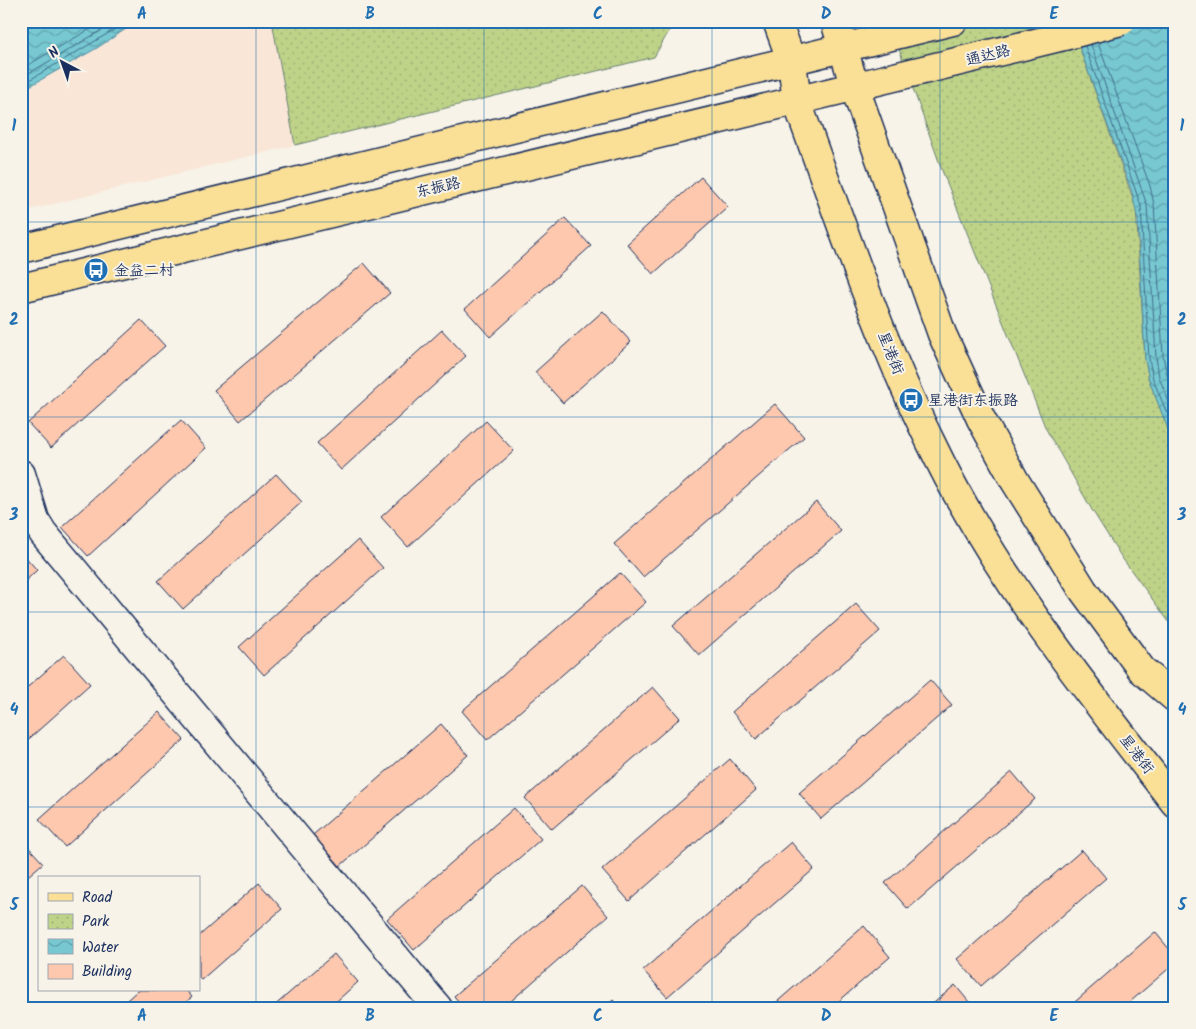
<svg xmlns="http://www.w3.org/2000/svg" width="1196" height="1029" font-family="Kalam,'LXGW WenKai TC',sans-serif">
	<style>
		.built { fill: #f9e6d7 }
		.park { fill: url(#park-dots); stroke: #6c8173 }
		.water { fill: url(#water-waves); stroke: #528ba3 }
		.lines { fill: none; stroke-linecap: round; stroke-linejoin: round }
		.shore { stroke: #406c8c; stroke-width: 1 }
		.building { fill: #fdc8ae; stroke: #1b2f5e }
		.minor-casing { stroke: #1b2f5e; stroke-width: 31 }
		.major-casing { stroke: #1b2f5e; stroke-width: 31 }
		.minor { stroke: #f7f3e8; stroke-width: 28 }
		.major { stroke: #fadf96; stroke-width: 28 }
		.major-bridge-casing { stroke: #1b2f5e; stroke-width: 31; stroke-linecap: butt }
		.major-bridge { stroke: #fadf96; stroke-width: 28 }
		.grid { fill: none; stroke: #1f6fb2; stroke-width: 1; stroke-opacity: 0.55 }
		.labels { text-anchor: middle; stroke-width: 4; stroke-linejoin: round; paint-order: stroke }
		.street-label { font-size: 15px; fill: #1b2f5e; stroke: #f7f3e8 }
		.poi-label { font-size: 15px; fill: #1b2f5e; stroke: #f7f3e8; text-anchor: start }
		.neatline { fill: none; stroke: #1f6fb2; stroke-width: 2 }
		.grid-label { font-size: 16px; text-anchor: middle; font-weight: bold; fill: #1f6fb2 }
	</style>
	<defs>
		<pattern id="park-dots" width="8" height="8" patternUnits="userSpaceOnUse" patternTransform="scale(1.25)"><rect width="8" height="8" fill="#bed388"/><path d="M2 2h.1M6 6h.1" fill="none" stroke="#a3b578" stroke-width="1.8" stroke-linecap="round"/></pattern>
		<pattern id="water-waves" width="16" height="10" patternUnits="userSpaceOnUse" patternTransform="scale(1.25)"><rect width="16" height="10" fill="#77c8d1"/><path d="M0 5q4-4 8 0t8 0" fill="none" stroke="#61a3ad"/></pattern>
	</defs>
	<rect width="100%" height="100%" fill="#f7f3e8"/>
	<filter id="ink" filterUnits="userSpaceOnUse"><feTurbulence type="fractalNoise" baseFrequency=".02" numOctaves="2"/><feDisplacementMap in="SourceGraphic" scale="10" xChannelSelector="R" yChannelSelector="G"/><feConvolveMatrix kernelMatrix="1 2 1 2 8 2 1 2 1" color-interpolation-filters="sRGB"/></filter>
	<g filter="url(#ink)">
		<path class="built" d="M 138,21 L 272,21 L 295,145 L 21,212 L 21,91 L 97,48 Z"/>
		<g class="park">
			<path d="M 272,21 L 675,21 L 654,57 L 295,145 Z"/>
			<path d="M 889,21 L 1070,21 L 1136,207 L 1145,359 L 1149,380 L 1175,447 L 1175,630 L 1122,558 L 1092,510 L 1046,429 L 943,173 Z"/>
		</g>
		<g class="water">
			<path d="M 21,21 L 138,21 L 97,48 L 21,91 Z"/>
			<path d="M 1070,21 L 1175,21 L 1175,447 L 1149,380 L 1145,359 L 1138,221 L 1132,192 Z"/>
		</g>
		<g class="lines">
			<g class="shore">
				<path d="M 1098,43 L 1150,186 L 1154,204 L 1163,356 L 1167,375 L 1175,397"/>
				<path d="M 1091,45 L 1147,205 L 1156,357 L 1159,377 L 1175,417"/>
				<path d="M 1085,46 L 1141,206 L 1149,359 L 1153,379 L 1175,433"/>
				<path d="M 21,69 L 104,21"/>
				<path d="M 21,78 L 117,21"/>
				<path d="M 21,85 L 129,21"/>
			</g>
		</g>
		<g class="building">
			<path d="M 701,177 L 728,207 L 653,274 L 627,244 Z"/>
			<path d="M 565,218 L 591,246 L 490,337 L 465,309 Z"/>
			<path d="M 364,263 L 390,293 L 240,421 L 214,390 Z"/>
			<path d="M 603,311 L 631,342 L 563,403 L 535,372 Z"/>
			<path d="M 141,320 L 165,346 L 51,448 L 28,423 Z"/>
			<path d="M 442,330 L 466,356 L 341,470 L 317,443 Z"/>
			<path d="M 775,404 L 804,437 L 643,577 L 614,544 Z"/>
			<path d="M 181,420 L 206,448 L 88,556 L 62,527 Z"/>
			<path d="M 486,421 L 514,451 L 408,547 L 381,517 Z"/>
			<path d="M 276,474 L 302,502 L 183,609 L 158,581 Z"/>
			<path d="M 816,502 L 841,531 L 699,655 L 673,626 Z"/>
			<path d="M 358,540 L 383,568 L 264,675 L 239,647 Z"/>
			<path d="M 21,552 L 37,570 L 21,585 Z"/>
			<path d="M 620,573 L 646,602 L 487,740 L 462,711 Z"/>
			<path d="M 856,604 L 880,631 L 756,739 L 732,712 Z"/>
			<path d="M 64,655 L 90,684 L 21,746 L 21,693 Z"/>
			<path d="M 930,680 L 952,705 L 821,819 L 799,793 Z"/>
			<path d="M 653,687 L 680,718 L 552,829 L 525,798 Z"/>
			<path d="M 159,712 L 184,740 L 65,847 L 39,819 Z"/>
			<path d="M 441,724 L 468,755 L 340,866 L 313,835 Z"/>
			<path d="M 730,759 L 756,790 L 629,901 L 602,870 Z"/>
			<path d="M 1012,772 L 1035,799 L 908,909 L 885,883 Z"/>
			<path d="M 514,808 L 541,839 L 414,950 L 387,919 Z"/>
			<path d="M 21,839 L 43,863 L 21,882 Z"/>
			<path d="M 791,842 L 814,869 L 667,997 L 643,970 Z"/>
			<path d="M 1082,850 L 1106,878 L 981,986 L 957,959 Z"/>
			<path d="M 259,883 L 282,909 L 201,980 L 199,978 L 199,936 Z"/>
			<path d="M 582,886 L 608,916 L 503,1008 L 464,1008 L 454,996 Z"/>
			<path d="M 864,926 L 890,957 L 831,1008 L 770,1008 Z"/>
			<path d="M 1155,932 L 1175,956 L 1175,963 L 1123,1008 L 1068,1008 Z"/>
			<path d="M 334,954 L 358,982 L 329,1008 L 272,1008 Z"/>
			<path d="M 955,985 L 974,1008 L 928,1008 Z"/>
			<path d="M 138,990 L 186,990 L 192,997 L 179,1008 L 118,1008 Z"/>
			<path d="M 613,1000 L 620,1008 L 604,1008 Z"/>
		</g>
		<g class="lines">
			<defs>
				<path id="minor" d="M 21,474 L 35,520 L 43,533 L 438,1008"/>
				<g id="major">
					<path d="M 777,21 L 792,62 L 797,102 C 839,216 877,334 931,443 C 994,575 1086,689 1175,803"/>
					<path d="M 835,21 L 855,88 L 942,334 L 981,419 L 1015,481 L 1083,590 L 1142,670 L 1175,698"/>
					<path d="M 21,249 L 953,21"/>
					<path d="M 21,288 L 1064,36"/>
				</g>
			</defs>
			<use href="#minor" class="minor-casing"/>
			<use href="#major" class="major-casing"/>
			<use href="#minor" class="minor"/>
			<use href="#major" class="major"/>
			<defs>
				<path id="major-bridge" d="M 1064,36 L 1121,21"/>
			</defs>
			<use href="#major-bridge" class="major-bridge-casing"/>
			<use href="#major-bridge" class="major-bridge"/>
		</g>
	</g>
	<path class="grid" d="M 256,21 L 256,1008M 484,21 L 484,1008M 712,21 L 712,1008M 940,21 L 940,1008M 21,222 L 1175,222M 21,417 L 1175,417M 21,612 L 1175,612M 21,807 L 1175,807"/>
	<defs>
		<symbol id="bus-disc" viewBox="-11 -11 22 22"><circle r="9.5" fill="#1f6fb2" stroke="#f7f3e8"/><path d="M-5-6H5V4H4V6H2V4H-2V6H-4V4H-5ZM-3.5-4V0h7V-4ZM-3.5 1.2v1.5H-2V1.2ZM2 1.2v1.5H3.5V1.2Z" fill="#fff"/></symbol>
	</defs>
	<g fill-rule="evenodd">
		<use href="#bus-disc" x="82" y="256" width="28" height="28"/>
		<use href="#bus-disc" x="897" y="386" width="28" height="28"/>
	</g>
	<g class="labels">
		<g class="street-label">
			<text transform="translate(988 55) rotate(-14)" y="5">通达路</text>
			<text transform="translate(438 187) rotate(-13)" y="5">东振路</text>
			<text transform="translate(891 353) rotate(68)" y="5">星港街</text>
			<text transform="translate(1137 754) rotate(52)" y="5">星港街</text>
		</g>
		<g class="poi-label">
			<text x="114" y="275">金益二村</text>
			<text x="928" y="405">星港街东振路</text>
		</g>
	</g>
	<rect width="1196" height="1029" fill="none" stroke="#f7f3e8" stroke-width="55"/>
	<rect x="38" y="876" width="162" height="115" fill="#f7f3e8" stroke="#9fa5b1"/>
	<rect x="48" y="893" width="25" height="8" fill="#fadf96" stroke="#9fa5b1"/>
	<text x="82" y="902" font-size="15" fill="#1b2f5e">Road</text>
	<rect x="48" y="914" width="25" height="15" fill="url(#park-dots)" stroke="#9fa5b1"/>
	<text x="82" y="926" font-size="15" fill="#1b2f5e">Park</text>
	<rect x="48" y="939" width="25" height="15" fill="url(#water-waves)" stroke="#9fa5b1"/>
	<text x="82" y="952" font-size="15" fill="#1b2f5e">Water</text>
	<rect x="48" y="964" width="25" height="15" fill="#fdc8ae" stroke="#9fa5b1"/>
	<text x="82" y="976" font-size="15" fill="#1b2f5e">Building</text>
	<g transform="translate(62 62) rotate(319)" stroke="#f7f3e8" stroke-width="4" paint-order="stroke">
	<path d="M0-4L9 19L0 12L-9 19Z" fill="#1b2f5e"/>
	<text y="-8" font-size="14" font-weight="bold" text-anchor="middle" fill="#1b2f5e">N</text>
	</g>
	<rect x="28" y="28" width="1140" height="974" class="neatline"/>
	<g class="grid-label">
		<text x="142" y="19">A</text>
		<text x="370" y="19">B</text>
		<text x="598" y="19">C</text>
		<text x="826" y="19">D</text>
		<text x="1054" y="19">E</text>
		<text x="14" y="131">1</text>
		<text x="1182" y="131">1</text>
		<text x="14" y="325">2</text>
		<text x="1182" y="325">2</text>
		<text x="14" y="520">3</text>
		<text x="1182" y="520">3</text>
		<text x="14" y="715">4</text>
		<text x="1182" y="715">4</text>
		<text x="14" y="910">5</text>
		<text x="1182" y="910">5</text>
		<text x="142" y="1021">A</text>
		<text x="370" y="1021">B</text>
		<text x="598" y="1021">C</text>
		<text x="826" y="1021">D</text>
		<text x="1054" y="1021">E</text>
	</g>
</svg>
